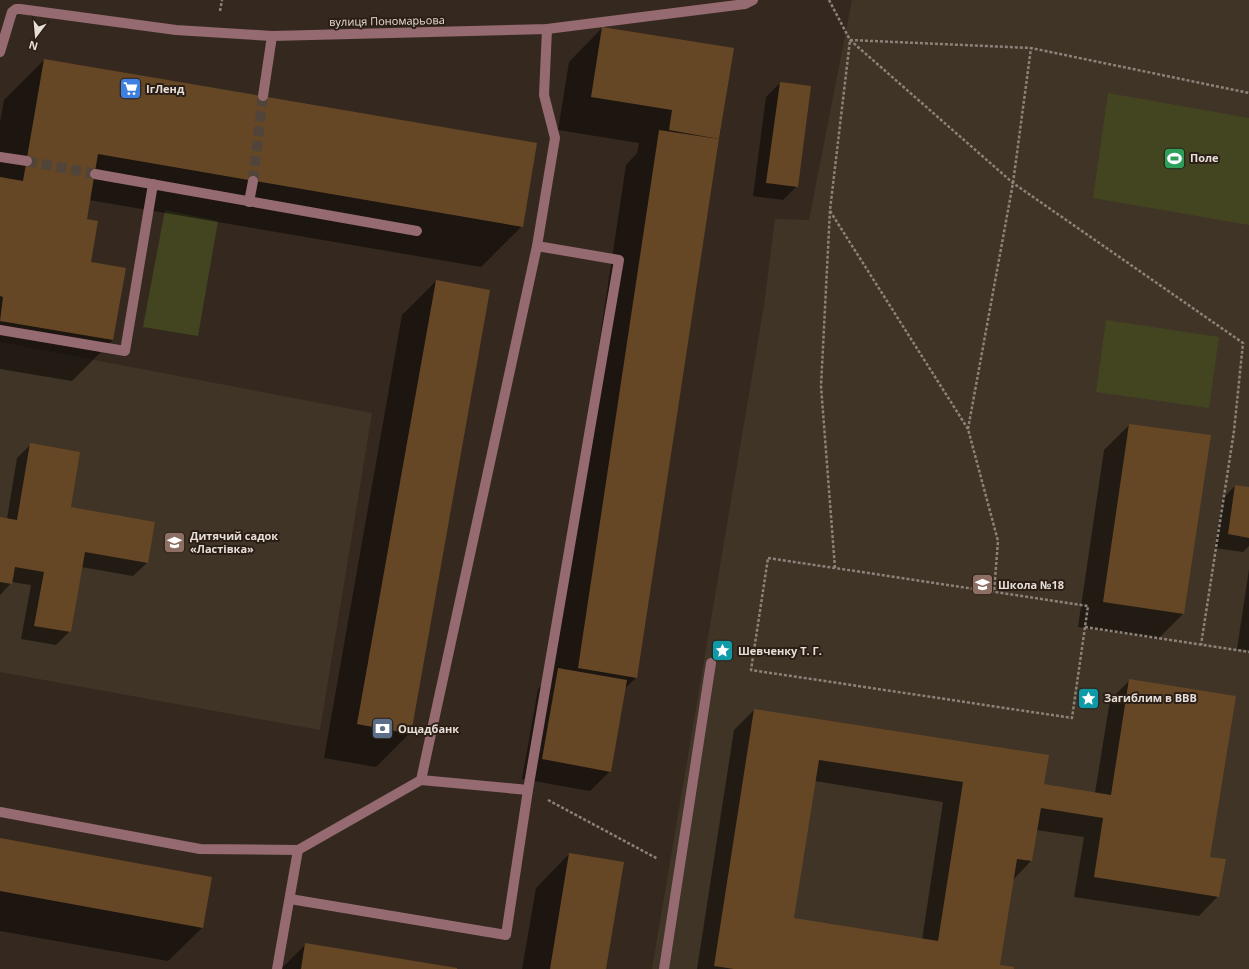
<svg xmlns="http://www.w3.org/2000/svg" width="1249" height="969" font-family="'Open Sans',sans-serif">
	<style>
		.education { fill: #3f3426 }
		.green { fill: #434520 }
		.shadow { fill: #0007; fill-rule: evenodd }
		.building { fill: #664725; fill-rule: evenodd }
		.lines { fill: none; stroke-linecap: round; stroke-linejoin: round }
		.minor-tunnel { stroke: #50443b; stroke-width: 10; stroke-dasharray: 10 5; stroke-linecap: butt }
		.path { stroke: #8c827a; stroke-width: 2.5; stroke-dasharray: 3 2; stroke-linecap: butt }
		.minor { stroke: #956a71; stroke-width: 10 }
		.labels { text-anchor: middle; stroke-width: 4; stroke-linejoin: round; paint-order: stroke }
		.street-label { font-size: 11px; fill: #e6ded8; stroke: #2b1f15 }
		.poi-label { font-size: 11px; font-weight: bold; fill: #e6ded8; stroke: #2b1f15; text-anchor: start }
	</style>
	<rect width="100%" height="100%" fill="#35291f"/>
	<g class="education">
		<path d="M 852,0 L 1249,0 L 1249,969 L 652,969 L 764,305 L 775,219 L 809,220 Z"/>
		<path d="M 0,342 L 372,413 L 320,730 L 0,672 Z"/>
	</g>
	<g class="green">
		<path d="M 1108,93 L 1249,118 L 1249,225 L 1093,198 Z"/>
		<path d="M 165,210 L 218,221 L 198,336 L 143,327 Z"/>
		<path d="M 1106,320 L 1219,337 L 1209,408 L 1096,392 Z"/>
	</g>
	<g class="shadow">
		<path d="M 602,28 L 733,49 L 636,678 L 624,689 L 610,771 L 590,791 L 522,779 L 538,689 L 549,678 L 626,165 L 637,153 L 639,143 L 558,130 L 569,62 Z"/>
		<path d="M 44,60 L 522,226 L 481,267 L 89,200 L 86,220 L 90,263 L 113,340 L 72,381 L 0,369 L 0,122 L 4,100 Z"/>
		<path d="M 780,83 L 797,186 L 783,200 L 753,196 L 766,97 Z"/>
		<path d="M 436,281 L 410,733 L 376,767 L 324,758 L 402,315 Z"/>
		<path d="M 1129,425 L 1183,614 L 1158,639 L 1078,627 L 1104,450 Z"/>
		<path d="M 31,444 L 70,508 L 147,563 L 133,576 L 81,567 L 70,631 L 56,645 L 21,639 L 31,585 L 12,582 L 0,595 L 0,518 L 7,519 L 17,458 Z"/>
		<path d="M 1235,486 L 1249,488 L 1249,546 L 1243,552 L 1215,548 L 1222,499 Z"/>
		<path d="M 1249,569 L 1249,650 L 1237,649 Z"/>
		<path d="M 1130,680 L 1209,858 L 1218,896 L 1199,916 L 1074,897 L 1084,837 L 1036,830 L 1031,861 L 1013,880 L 999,966 L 1013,969 L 697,969 L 734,730 L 754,710 L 1043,785 L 1095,793 L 1110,700 ZM 815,781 L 943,802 L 922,940 L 793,919 Z"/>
		<path d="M 0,839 L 202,928 L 168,961 L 0,931 Z"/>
		<path d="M 569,854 L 605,969 L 522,969 L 536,888 Z"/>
		<path d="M 306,944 L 456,969 L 281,969 Z"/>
	</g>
	<g class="building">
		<path d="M 602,27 L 734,48 L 719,139 L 669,130 L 672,110 L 591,97 Z"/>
		<path d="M 44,59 L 537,143 L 523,227 L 98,154 L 87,219 L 98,221 L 91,262 L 126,268 L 113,340 L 0,321 L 3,297 L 0,296 L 0,177 L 23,181 Z"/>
		<path d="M 780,82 L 811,86 L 798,187 L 766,183 Z"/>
		<path d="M 659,130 L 719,139 L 637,678 L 578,668 Z"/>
		<path d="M 436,280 L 490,290 L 411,734 L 357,724 Z"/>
		<path d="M 1129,424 L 1211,435 L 1184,614 L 1103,602 Z"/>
		<path d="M 30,443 L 80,452 L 71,507 L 155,522 L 148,563 L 85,552 L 71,632 L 34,626 L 44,572 L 15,567 L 12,584 L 0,582 L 0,517 L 17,520 Z"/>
		<path d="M 1235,485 L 1249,487 L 1249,538 L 1228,534 Z"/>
		<path d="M 558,668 L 627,680 L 611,772 L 542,759 Z"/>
		<path d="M 1129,679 L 1236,696 L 1210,857 L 1226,859 L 1219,897 L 1094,877 L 1103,818 L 1041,808 L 1032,861 L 1017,859 L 1000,965 L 1014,967 L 1014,969 L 734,969 L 714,966 L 754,709 L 1049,755 L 1044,784 L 1111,795 ZM 819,760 L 963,782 L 938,941 L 794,918 Z"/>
		<path d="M 0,838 L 212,877 L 203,928 L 0,891 Z"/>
		<path d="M 569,853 L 624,862 L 606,969 L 550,969 Z"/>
		<path d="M 305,943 L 457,968 L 457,969 L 301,969 Z"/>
	</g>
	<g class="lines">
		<g class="minor-tunnel">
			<path d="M 27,161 L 95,174"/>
			<path d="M 253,181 L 263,96"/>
		</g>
		<g class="path">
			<path d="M 829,0 L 850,40 L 1013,183 L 1243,343 L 1234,431 L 1201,645"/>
			<path d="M 220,11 L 222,0"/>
			<path d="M 850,40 L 1031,48 L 1249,93"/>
			<path d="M 830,211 L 968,429 L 998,541 L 994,592"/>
			<path d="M 968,429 L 1013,183 L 1031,48"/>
			<path d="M 768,558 L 1088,606 L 1072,718 L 751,670 Z"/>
			<path d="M 835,568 L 821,386 L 830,210 L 850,40"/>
			<path d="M 1085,627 L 1249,652"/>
			<path d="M 548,800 L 658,859"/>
		</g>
		<g class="minor">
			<path d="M 0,52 L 12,12 L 16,9 L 20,9 L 176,30 L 272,36 L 547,29 L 745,4 L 753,0"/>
			<path d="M 263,96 L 272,36"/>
			<path d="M 0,157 L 27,161"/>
			<path d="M 95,174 L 417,231"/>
			<path d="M 249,202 L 253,181"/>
			<path d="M 0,330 L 125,351 L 153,184"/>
			<path d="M 421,780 L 537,246 L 555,138 L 544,95 L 547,29"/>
			<path d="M 0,812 L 200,849 L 298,850"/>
			<path d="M 290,899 L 506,935 L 528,790"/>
			<path d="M 277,969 L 298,850 L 421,780 L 528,790 L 619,260 L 537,246"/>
			<path d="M 664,969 L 711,663"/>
		</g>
	</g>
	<defs>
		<symbol id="supermarket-square" viewBox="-11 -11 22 22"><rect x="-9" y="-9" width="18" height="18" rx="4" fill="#3f7fe0" stroke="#2b1f15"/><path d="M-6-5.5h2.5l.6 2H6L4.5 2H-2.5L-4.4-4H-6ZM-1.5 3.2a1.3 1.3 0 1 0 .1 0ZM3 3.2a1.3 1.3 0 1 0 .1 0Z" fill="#fff"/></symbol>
		<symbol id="stadium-square" viewBox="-11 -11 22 22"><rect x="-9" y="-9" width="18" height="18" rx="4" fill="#2e9e5b" stroke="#2b1f15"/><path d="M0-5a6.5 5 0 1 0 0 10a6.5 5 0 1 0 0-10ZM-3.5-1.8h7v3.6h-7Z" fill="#fff"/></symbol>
		<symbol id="school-square" viewBox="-11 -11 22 22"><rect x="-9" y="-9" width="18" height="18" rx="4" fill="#8d6e63" stroke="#2b1f15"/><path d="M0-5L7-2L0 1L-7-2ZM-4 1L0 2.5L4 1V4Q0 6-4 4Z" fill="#fff"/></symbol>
		<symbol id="sight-square" viewBox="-11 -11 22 22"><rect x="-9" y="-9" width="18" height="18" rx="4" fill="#0f9aa8" stroke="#2b1f15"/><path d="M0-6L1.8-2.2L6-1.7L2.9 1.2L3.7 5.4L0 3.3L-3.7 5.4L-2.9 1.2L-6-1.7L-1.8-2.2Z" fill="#fff"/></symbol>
		<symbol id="bank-square" viewBox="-11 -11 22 22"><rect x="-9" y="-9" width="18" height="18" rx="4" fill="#5c6f8a" stroke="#2b1f15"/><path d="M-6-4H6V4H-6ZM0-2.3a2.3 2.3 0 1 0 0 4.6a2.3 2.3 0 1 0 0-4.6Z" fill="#fff"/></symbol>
	</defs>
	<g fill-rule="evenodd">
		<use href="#supermarket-square" x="118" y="76" width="25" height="25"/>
		<use href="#stadium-square" x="1162" y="146" width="25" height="25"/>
		<use href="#school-square" x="162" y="530" width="25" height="25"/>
		<use href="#school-square" x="970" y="572" width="25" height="25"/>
		<use href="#sight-square" x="710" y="638" width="25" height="25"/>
		<use href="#sight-square" x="1076" y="686" width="25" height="25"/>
		<use href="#bank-square" x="370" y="716" width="25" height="25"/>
	</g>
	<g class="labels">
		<g class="street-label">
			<text transform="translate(387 21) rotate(-1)" y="4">вулиця Пономарьова</text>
		</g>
		<g class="poi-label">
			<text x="146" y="93">ІгЛенд</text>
			<text x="1190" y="162">Поле</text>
			<text x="190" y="540">Дитячий садок<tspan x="190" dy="13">«Ластівка»</tspan></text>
			<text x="998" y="589">Школа №18</text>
			<text x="738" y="655">Шевченку Т. Г.</text>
			<text x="1104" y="702">Загиблим в ВВВ</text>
			<text x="398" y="733">Ощадбанк</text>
		</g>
	</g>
	<g transform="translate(36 36) rotate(196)" stroke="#2b1f15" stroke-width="3" paint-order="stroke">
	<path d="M0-3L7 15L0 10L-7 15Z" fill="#e6ded8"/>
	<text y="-6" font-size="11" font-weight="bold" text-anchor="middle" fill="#e6ded8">N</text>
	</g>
</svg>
